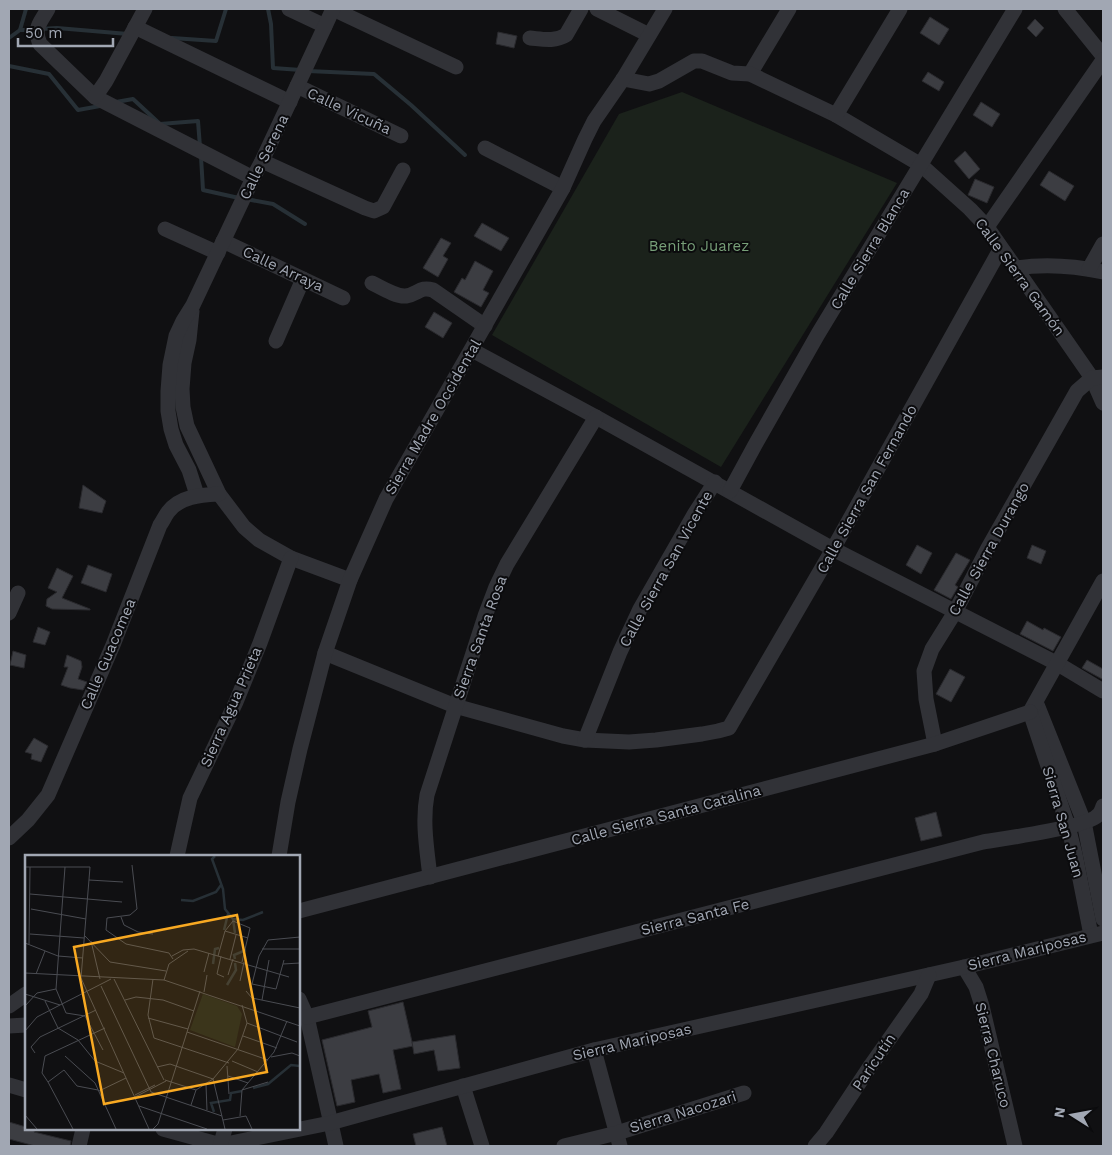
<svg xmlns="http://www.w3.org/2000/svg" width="1112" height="1155" font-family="'Work Sans',sans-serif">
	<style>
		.green { fill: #1b221b }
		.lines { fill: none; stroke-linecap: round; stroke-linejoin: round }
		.stream { stroke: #273036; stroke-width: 4 }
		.building { fill: #3c3d42; stroke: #2a2a2e }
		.minor { stroke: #313237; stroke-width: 15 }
		.labels { text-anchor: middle; stroke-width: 4; stroke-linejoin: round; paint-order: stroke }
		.street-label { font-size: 15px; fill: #a1a7b3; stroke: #0b0b0d }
		.park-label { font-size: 15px; fill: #779f78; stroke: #0b0b0d }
		.inset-river { fill: none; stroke: #273036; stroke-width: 2.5 }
		.inset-road { fill: none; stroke: #4a4c52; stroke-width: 1 }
		.view { fill: #f8a922; fill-opacity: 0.15; stroke: #f8a922; stroke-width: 2.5 }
		.inset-edge { fill: none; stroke: #a1a7b3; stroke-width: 2.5 }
	</style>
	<rect width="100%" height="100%" fill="#101012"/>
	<path class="green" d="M 682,92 L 897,183 L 721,467 L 492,335 L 619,114 Z"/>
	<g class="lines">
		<g class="stream">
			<path d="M 268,9 L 271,24 L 273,68 L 301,70"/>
			<path d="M 40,29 L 57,28 L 128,34"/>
			<path d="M 20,30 L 26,9"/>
			<path d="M 9,38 L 20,30 L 33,30"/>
			<path d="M 172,38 L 216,41 L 226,9"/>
			<path d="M 9,66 L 49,74 L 78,110 L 100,106"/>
			<path d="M 308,71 L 374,74 L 411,105 L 465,155"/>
			<path d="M 116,102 L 133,99 L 160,124 L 198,121 L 200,147"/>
			<path d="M 201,157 L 203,190 L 239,198"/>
			<path d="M 246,199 L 273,204 L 305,224"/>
		</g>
	</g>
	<g class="building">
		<path d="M 930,17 L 949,29 L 939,45 L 920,33 Z"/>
		<path d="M 1035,19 L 1044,28 L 1036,37 L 1027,28 Z"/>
		<path d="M 498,32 L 517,36 L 514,48 L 496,44 Z"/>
		<path d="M 928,72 L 944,82 L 939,91 L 922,81 Z"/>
		<path d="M 981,102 L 1000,114 L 992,127 L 973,115 Z"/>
		<path d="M 965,151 L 980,169 L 969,179 L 954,161 Z"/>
		<path d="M 1049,171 L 1074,186 L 1065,201 L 1040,185 Z"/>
		<path d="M 975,179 L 994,187 L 987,203 L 968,195 Z"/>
		<path d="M 482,223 L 509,238 L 501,251 L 474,236 Z"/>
		<path d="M 441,238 L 451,243 L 443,256 L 448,259 L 438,277 L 423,268 Z"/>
		<path d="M 475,261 L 493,271 L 483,290 L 489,293 L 481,307 L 454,292 L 462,278 L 465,280 Z"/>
		<path d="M 434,312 L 452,323 L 443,338 L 425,327 Z"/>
		<path d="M 83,485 L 106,501 L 102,513 L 79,508 Z"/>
		<path d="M 917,545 L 932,553 L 921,574 L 906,565 Z"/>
		<path d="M 1032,545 L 1046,551 L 1041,564 L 1027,558 Z"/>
		<path d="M 956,553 L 970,560 L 955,585 L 958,587 L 951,599 L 934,590 Z"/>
		<path d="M 88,565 L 112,574 L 106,592 L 81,583 Z"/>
		<path d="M 57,568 L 73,576 L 62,598 L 90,609 L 90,610 L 52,609 L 46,606 L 47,599 L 57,592 L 48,588 Z"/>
		<path d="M 1027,621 L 1043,630 L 1044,628 L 1061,637 L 1053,651 L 1020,634 Z"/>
		<path d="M 38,627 L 50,632 L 45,645 L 33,642 Z"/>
		<path d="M 13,651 L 26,655 L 24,668 L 10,665 Z"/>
		<path d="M 67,655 L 81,661 L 82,667 L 78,679 L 87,682 L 83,690 L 70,688 L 61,685 L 68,667 L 64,667 Z"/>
		<path d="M 1087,660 L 1103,669 L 1103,677 L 1102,679 L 1082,668 Z"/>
		<path d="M 950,669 L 965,677 L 951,702 L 936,694 Z"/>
		<path d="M 34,738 L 48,746 L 41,762 L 31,759 L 32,754 L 25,752 Z"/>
		<path d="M 936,812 L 942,836 L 921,841 L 915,818 Z"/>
		<path d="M 403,1002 L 413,1046 L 393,1050 L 401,1089 L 383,1093 L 379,1074 L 351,1080 L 355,1102 L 337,1106 L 322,1040 L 372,1027 L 368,1011 Z"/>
		<path d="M 455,1035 L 460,1068 L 438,1071 L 434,1050 L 414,1054 L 412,1042 Z"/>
		<path d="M 9,1122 L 26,1127 L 26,1129 L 35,1129 L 34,1132 L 71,1141 L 70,1146 L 35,1146 L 9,1139 Z"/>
		<path d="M 442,1127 L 447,1146 L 416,1146 L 413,1134 Z"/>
	</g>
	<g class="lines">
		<g class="minor">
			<path d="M 48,9 C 40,23 33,28 40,44 L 95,97 L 253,178"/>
			<path d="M 289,9 L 325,26"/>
			<path d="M 333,9 L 456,67"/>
			<path d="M 597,9 L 649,35"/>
			<path d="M 1065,9 L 1103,56"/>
			<path d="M 135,27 L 290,102"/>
			<path d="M 530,38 C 542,39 555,42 566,35 L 581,9"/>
			<path d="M 750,74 L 789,9"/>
			<path d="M 623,79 L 649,84 L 659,81 L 694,61 L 702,61 L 732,73 L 750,74 L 836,115 L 921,165 L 970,209 L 987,227 L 1092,378 L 1103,403"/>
			<path d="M 297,86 L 401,136"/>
			<path d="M 95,97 L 106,81 L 145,9"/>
			<path d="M 836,115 L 900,9"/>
			<path d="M 485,148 L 563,188"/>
			<path d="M 262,161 L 365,208 L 374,211 L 383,207 L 403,170"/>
			<path d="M 987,227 L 1103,60"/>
			<path d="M 165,229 L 218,253"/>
			<path d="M 223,241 L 343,298"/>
			<path d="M 1016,268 C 1044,264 1075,266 1103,272"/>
			<path d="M 1089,269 L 1103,244"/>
			<path d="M 372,283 C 382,288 396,297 406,296 C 418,294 420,286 433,290 L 485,326"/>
			<path d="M 192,311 L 189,340 L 184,363 L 182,389 L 183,407 L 187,426 L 219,494 L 244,527 L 259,540 L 291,558 L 350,580"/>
			<path d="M 276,341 L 303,279"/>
			<path d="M 472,350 L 596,417 L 833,549 L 1058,664 L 1103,691"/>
			<path d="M 730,491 L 755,445 L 818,334 L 1015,9"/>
			<path d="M 197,495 L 189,470 L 176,445 L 171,429 L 168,411 L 168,391 L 170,365 L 176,336 L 183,321 L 193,305 L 253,178 L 262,161 L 333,9"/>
			<path d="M 9,613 L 18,593"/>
			<path d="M 325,653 L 455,706 L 563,736 L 585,740 L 629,742 L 656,740 L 702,734 L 718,731 L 729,728 L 833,549 L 1001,248"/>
			<path d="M 1036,702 L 1084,822 L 1103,919"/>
			<path d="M 1031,710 L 1103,581"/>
			<path d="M 1030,712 L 1068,826 L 1075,854 L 1091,935"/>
			<path d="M 585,740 L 620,652 L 640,609 L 695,513 L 715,482"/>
			<path d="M 935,744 L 926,699 L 924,671 L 932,649 L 955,612 L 988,548 L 1077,391 L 1092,378 L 1103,377"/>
			<path d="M 9,838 L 28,820 L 48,795 L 113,645 L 160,525 C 163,521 165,516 168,512 C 180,496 201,495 219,494"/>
			<path d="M 177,856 L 190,798 L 236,702 L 260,643 L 291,558"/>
			<path d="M 279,856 L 288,802 L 300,749 L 325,653 L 350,580 L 386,499 L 563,188 L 585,139 L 594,121 L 623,79 L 665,9"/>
			<path d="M 430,877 C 427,850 422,822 427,795 L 485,616 L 496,587 L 507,564 L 596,417"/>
			<path d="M 299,911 L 935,744 L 1030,712"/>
			<path d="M 964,967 L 976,987 L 982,1006 L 1015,1146"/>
			<path d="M 299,999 L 307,1017 L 336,1146"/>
			<path d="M 9,1006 L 26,994"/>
			<path d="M 307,1017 L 983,842 C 1002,839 1086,827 1097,816 C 1100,814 1102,809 1103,806"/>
			<path d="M 9,1026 L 26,1025"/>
			<path d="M 594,1050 L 620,1146"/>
			<path d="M 9,1085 L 26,1090"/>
			<path d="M 463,1086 L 482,1146"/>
			<path d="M 163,1129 L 221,1145 L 330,1123 L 594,1050 L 964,967 L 1103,933"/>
			<path d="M 79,1146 L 83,1129"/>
			<path d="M 220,1146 L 225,1129"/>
			<path d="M 564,1146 L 617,1133 L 744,1093"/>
			<path d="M 815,1146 L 826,1133 L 871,1065 L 921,994 L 929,975"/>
		</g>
	</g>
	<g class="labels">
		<g class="street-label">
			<text transform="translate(349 111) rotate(25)" y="5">Calle Vicuña</text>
			<text transform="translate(264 157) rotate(-64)" y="5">Calle Serena</text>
			<text transform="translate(870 249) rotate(-59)" y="5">Calle Sierra Blanca</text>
			<text transform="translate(283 269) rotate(25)" y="5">Calle Arraya</text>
			<text transform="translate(1020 277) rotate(54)" y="5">Calle Sierra Gamón</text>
			<text transform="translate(433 417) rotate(-60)" y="5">Sierra Madre Occidental</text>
			<text transform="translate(867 489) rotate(-61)" y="5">Calle Sierra San Fernando</text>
			<text transform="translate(989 549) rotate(-61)" y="5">Calle Sierra Durango</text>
			<text transform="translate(666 569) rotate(-61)" y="5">Calle Sierra San Vicente</text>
			<text transform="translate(480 637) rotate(-70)" y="5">Sierra Santa Rosa</text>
			<text transform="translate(108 654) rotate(-67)" y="5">Calle Guacomea</text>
			<text transform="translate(231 707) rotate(-66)" y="5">Sierra Agua Prieta</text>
			<text transform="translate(666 815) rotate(-15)" y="5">Calle Sierra Santa Catalina</text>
			<text transform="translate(1063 822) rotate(74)" y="5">Sierra San Juan</text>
			<text transform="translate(695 917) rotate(-14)" y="5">Sierra Santa Fe</text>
			<text transform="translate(1027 951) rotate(-14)" y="5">Sierra Mariposas</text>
			<text transform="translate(632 1042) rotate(-13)" y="5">Sierra Mariposas</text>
			<text transform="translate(993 1055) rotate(76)" y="5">Sierra Charuco</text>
			<text transform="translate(874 1062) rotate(-56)" y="5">Paricutín</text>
			<text transform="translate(683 1112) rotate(-17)" y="5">Sierra Nacozari</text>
		</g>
		<g class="park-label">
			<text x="699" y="251">Benito Juarez</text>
		</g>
	</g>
	<g transform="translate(25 855)">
		<rect width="275" height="275" fill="#101012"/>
		<path d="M 178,139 L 212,151 L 217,159 L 210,192 L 165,175 Z" fill="#1b221b"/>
		<path class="inset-river" d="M 190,1 L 187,4 L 198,34 L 200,54 L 208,64 L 210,78M 156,45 L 168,46 L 191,37 L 196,30M 208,64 L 218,65 L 238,57M 199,75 L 203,59M 210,104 L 209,100 L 221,95M 188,109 L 190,94 L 194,93M 202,130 L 211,115 L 210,108M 228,233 L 243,229 L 266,210 L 275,211M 189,257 L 186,248 L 205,245 L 206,238 L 217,236"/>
		<path class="inset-road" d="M 107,10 L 112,54 L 105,60 L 82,63 L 81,75 L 101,89 L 144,98 L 148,104M 0,12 L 65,12 L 56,123 L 124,274M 40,12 L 31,134 L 41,158 L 60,161M 64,25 L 98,27M 5,39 L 97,47M 6,54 L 61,64M 96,62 L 99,70 L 113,77 L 128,79M 200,76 L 223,83M 5,79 L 59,83M 60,81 L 85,107 L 141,116M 66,86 L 75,124M 0,88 L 33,101 L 58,103M 4,89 L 5,12M 237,94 L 275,94M 147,101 L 158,95 L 169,94 L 264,122M 193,101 L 200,76 L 208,66 L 225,73 L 217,107M 196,101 L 192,119 L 199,122M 205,104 L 211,80M 259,105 L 251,134 L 227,129 L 234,101 L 243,85 L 275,82M 258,109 L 275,108M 179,117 L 184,98M 0,118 L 139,125 L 275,171M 11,119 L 20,96M 203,120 L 208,104M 89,124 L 139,225M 128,124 L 123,160 L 129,183 L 204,208M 139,125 L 144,109 L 163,96M 215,126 L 219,107M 76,131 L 126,237 L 197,261M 221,136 L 227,143 L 275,153M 179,137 L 182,120M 0,139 L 35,150 L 86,124M 100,145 L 111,142 L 138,145 L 169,156M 237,145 L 244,105M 20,146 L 33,173 L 53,185 L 70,206 L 99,218M 0,151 L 12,138 L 31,134M 60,161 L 78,195M 123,163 L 163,174M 222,168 L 272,187M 0,176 L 12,162 L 35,150M 162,177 L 243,205M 218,181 L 252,193M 10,198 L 6,192 L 15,182 L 71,155M 40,201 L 70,228 L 91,274M 246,202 L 267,198 L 275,201M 207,206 L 233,217M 202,211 L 204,239M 132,212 L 145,209 L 188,224 L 200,274M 203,221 L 223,228M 140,225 L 171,235M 23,227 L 17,218 L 20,201 L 80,173M 23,227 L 39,215 L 52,231 L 73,235M 23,227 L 48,274M 181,230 L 182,255M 171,235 L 188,224 L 213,194 L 222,168 L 217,150M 217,235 L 243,227M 74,236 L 101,223M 110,240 L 130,230M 110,242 L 141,226M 166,250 L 171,235M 114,251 L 182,274M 0,260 L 12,274M 215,261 L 217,235 L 249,197 L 262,166M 198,265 L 221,261 L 227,274M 128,274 L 133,269 L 175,136"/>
		<path class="view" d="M 212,60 L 242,217 L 79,249 L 49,92 Z"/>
		<rect width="275" height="275" class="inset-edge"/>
	</g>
	<rect width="1112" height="1155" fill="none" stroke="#a1a7b3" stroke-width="20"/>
	<g transform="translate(1072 1115) rotate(281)" stroke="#0b0b0d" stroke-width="4" paint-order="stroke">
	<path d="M0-4L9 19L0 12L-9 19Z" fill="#a1a7b3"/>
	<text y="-8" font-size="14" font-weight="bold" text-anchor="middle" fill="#a1a7b3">N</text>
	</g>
	<path d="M18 38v8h95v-8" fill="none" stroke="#a1a7b3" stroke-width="2.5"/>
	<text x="25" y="38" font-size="15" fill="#a1a7b3" stroke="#0b0b0d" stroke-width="4" paint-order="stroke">50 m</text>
</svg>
